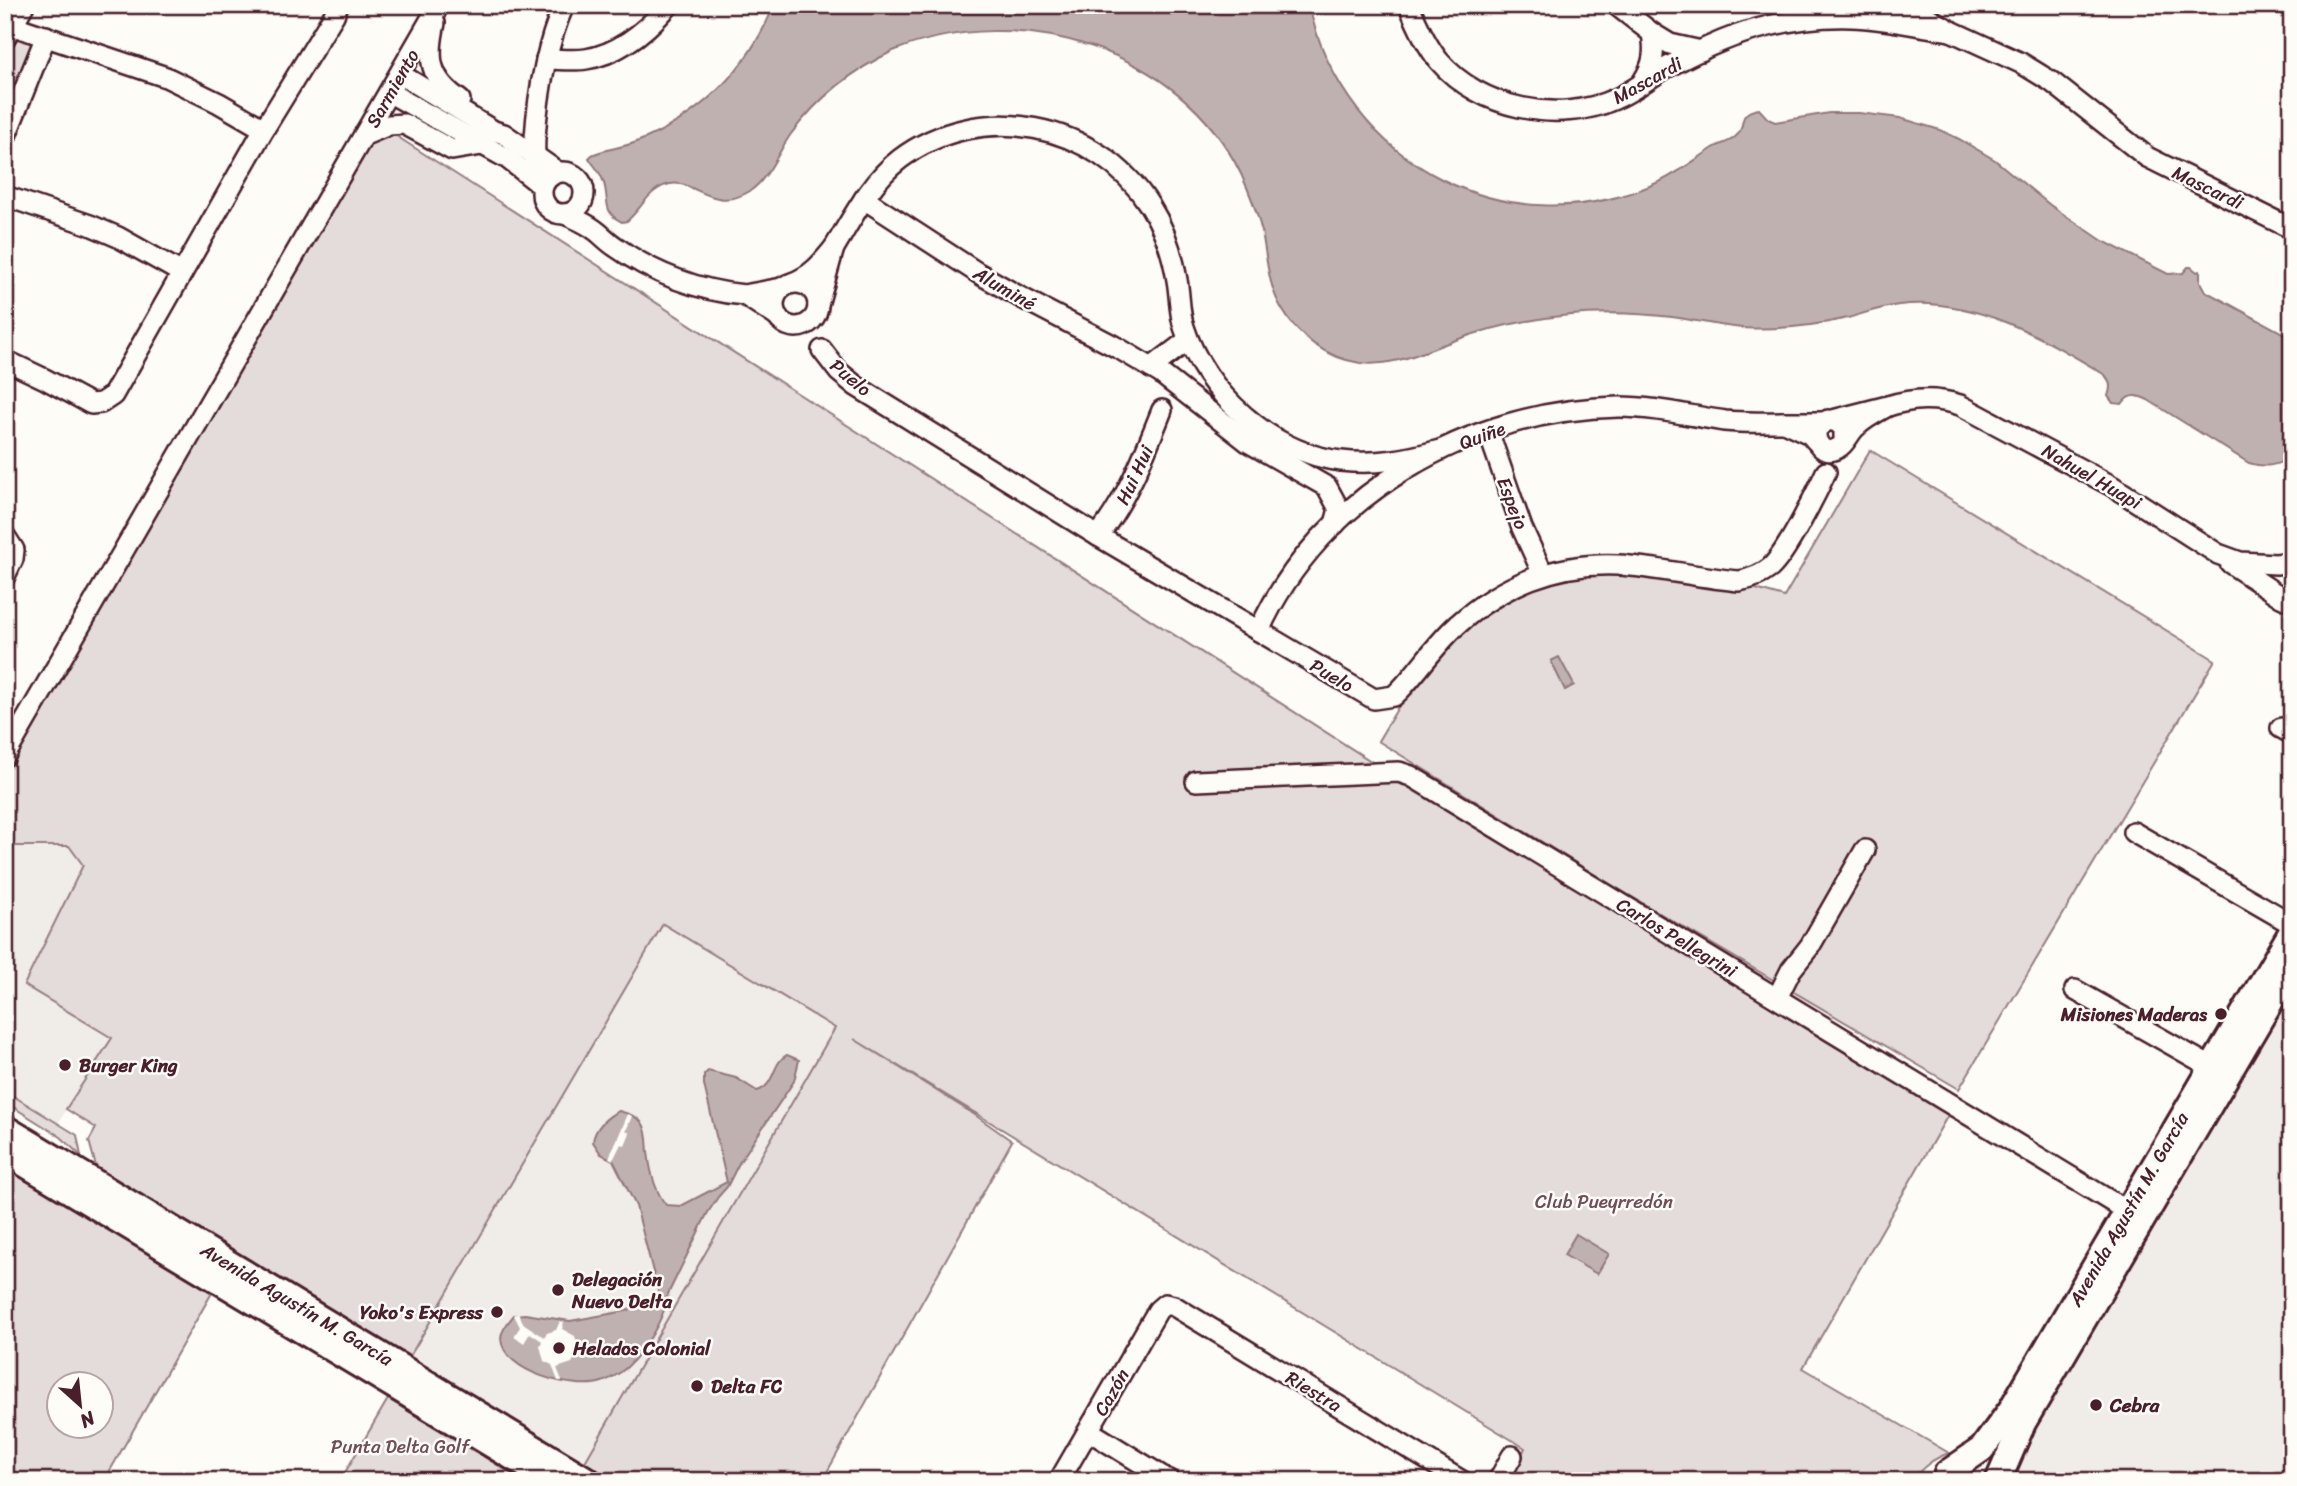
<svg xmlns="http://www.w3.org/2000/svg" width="2297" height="1486" font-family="Sriracha,sans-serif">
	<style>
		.built { fill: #f0ece8 }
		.green { fill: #e3dcda; stroke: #967e82; stroke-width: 2; fill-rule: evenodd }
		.water { fill: #c0b1b1; stroke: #91777b; stroke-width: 2 }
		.pier { fill: #fdfcf7 }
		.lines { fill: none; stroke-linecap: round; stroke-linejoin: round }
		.minor-casing { stroke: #4a1f2b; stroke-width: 24 }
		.major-casing { stroke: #4a1f2b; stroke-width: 30 }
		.minor { stroke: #fdfcf7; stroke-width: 19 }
		.major { stroke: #fdfcf7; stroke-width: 24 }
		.poi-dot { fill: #4a1f2b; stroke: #fdfcf7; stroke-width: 2.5 }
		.labels { text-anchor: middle; stroke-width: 5; stroke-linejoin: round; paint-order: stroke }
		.street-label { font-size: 19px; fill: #4a1f2b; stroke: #fdfcf7 }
		.poi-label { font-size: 19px; font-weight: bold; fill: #4a1f2b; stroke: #fdfcf7; text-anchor: start }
		.park-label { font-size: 19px; fill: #704e57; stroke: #fdfcf7 }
	</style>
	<rect width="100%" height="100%" fill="#fdfcf7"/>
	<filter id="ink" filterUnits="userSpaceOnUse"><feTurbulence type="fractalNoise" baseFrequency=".0143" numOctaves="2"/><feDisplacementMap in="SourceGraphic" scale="14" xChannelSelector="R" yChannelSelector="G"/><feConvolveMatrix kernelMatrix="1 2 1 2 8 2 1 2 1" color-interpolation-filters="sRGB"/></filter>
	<g filter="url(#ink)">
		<g class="built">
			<path d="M 5,846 L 69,846 L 83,865 L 24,985 L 112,1038 L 58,1123 L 5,1091 Z"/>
			<path d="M 663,924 L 835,1028 L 578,1474 L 403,1368 Z"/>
			<path d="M 2292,984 L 2292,1470 L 2285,1481 L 2006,1481 L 2008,1462 Z"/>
		</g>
		<g class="green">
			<path d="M 18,36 L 28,39 L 33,44 L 5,122 L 5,52 L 14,37 Z"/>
			<path d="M 376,123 L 1441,806 L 1948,1115 L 1803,1368 L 1949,1453 C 1932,1459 1923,1467 1911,1481 L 1507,1481 L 1525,1448 L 854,1039 L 975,1115 L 1012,1141 L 822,1481 L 589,1481 L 578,1474 L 835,1028 L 663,924 L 403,1368 L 97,1170 L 89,1141 L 96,1128 L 66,1109 L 112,1038 L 24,985 L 83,865 L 69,846 L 5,846 L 5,775 Z"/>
			<path d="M 1870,450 L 2215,660 L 1959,1089 L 1615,887 L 1378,741 L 1403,699 L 1429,663 L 1499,599 L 1571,574 L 1614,570 L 1745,586 L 1784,597 Z"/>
			<path d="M 5,1091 L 77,1135 L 81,1156 L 61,1137 L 5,1102 Z"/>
			<path d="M 5,1168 L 213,1291 L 104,1481 L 5,1481 ZM 60,1384 L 102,1384 L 102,1426 L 60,1426 Z"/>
			<path d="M 388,1399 L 524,1481 L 340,1481 Z"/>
		</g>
		<g class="water">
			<path d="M 774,5 L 1309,5 C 1344,165 1511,251 1661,181 C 1680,172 1697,158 1715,147 C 1721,144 1729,142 1734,138 C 1749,127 1734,113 1759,109 L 1768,119 L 1775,122 L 1829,113 L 1859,113 L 1900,118 L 1940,130 L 1959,139 L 1995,160 L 2050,205 L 2103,241 L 2168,274 L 2183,273 L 2188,267 L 2191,267 L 2197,272 L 2200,271 L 2200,282 L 2205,291 L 2292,338 L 2292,456 C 2278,466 2265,468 2249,463 L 2148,400 C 2138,395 2129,393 2122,404 L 2113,403 L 2108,396 C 2111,388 2111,382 2105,375 C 2045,338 1972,296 1899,305 C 1881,307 1865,313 1848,318 C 1814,326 1777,330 1742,328 C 1718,326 1695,320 1672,317 C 1623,311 1570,312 1522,322 C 1499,326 1475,333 1453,341 C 1422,352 1394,367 1360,363 C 1327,358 1298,337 1282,309 C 1268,286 1267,258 1262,232 C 1257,212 1250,193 1241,174 C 1181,49 1019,0 893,51 C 853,70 818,98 791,134 C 778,152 769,178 750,191 C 711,215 692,175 666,185 C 649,190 640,210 627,221 L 622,222 C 600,212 611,196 602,178 C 599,170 593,165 589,158 L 592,155 C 605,149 620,148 634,143 C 698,119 749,69 774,5 Z"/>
			<path d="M 1559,657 L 1574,685 L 1565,690 L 1551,661 Z"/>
			<path d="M 787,1055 L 799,1060 L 794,1081 L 739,1163 L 727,1187 L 718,1197 L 707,1214 L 668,1294 C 666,1299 666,1305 664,1310 C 657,1330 638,1360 621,1372 C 615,1376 608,1380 602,1382 C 575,1391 502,1372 501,1338 C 501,1330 509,1321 514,1315 L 525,1314 L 570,1321 L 626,1311 L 652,1301 L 659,1295 L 636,1206 L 613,1160 L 601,1154 L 593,1142 C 594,1129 607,1116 619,1111 C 627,1113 638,1116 643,1124 C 648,1133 647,1143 648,1152 C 650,1170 654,1190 666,1205 L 681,1206 L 727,1182 L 704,1085 L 704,1075 L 708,1071 L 736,1078 L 757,1091 C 775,1087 772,1062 787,1055 Z"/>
			<path d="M 1576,1234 L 1609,1254 L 1597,1274 L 1564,1255 Z"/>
		</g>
		<g class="pier">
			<path d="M 628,1114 L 632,1116 L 626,1131 L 630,1133 L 625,1145 L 621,1144 L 613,1160 L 609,1158 Z"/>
			<path d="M 518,1313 L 523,1323 L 544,1337 L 547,1333 L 556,1330 L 560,1321 L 564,1322 L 562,1329 L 575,1336 L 579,1350 L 572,1363 L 557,1368 L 562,1381 L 558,1381 L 552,1365 L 544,1361 L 540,1346 L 542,1341 L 530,1333 L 524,1343 L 514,1336 L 520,1327 L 514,1315 Z"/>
		</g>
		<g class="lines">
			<defs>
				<g id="minor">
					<path d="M 1409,5 C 1417,25 1426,45 1439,61 C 1479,108 1558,125 1615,99 C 1632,92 1648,79 1664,69 C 1694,53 1724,38 1757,29 C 1786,21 1820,16 1851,17 C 1884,18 1918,26 1951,31 L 1907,5"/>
					<path d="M 1616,5 L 1652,33"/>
					<path d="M 5,23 L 166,77 L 219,103 L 264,129"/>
					<path d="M 435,23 C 427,58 429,79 460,100"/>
					<path d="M 1951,31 L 2021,63 L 2052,82 L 2147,157 L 2292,229"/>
					<path d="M 5,38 L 24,5"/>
					<path d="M 546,59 C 559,59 573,61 586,59 C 619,54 648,29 669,5"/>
					<path d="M 400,74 L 494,131 L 504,134 L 558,172"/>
					<path d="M 1643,81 C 1654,64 1655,52 1652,33 L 1670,44 L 1701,51"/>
					<path d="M 390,93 L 508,159 L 541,185"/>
					<path d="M 365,135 L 389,125 L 404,124 L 452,150 L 482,145"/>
					<path d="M 5,138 L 46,36"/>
					<circle cx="563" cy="193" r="21"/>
					<path d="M 536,181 C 536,167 534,152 535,138 C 538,93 546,46 564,5"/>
					<path d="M 5,196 L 90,225 L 118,237 L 182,273"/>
					<path d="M 864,199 L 978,273 L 1020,297 L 1118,348 L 1160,373 L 1248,442 L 1327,487 L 1339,509 L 1335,524"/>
					<path d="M 565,214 C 575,219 586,223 595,230 C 602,235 608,242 616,247 C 652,273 699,291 744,295"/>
					<path d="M 834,248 C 853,217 871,181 900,159 C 980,99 1097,122 1150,206 C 1164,228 1173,255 1177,280 C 1180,296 1179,312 1184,327 C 1205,393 1271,453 1341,461 C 1376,465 1407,459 1440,450"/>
					<path d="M 792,283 C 811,276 821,264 834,248 L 818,305"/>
					<circle cx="796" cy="305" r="22"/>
					<path d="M 778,317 L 744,295 L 782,288"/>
					<path d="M 822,350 L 839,372 L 856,386 L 1098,536 L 1374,699 L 1394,696 L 1401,689 C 1420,669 1435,645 1457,625 C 1501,585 1557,562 1618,565 C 1658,567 1699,578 1739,581 C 1751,579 1760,576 1770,568 C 1786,554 1816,494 1826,472"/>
					<path d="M 5,360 L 45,379 L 91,404 L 101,403 L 113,395 L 264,129 L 334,15 L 338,5"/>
					<path d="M 1151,368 L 1188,340"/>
					<path d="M 1888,406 C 1913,398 1935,397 1960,405 L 2112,486 L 2218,554 L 2240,562 L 2276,564 L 2292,562"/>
					<path d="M 1833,420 L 1888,406 C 1877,412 1865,418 1856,427 C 1849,433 1846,444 1838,448 C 1823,457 1813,441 1817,428 L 1828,420 L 1837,422 L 1844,428 L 1844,441"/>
					<path d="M 1488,431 L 1522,528 L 1543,574"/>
					<path d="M 1816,441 L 1810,434 L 1784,422 L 1823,422"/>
					<path d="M 5,536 L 14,550 L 13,559 L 5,576"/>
					<path d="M 1098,536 C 1128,497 1144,455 1162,410"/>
					<path d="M 2230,563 L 2281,597 L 2292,602"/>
					<path d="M 1259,631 C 1320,494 1472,409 1619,407 C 1655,407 1690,416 1725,421 C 1744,423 1764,422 1784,422"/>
					<path d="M 2281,728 L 2292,734"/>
					<path d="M 5,756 L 439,5"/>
					<path d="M 1196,781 L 1399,772 L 1411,776 L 2127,1211"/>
					<path d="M 2133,832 L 2292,924"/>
					<path d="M 2075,990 L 2211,1067"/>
					<path d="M 1777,998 L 1791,970 L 1810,946 L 1865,850"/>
					<path d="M 1089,1431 L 1170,1481"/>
					<path d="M 1059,1481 L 1158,1310 L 1165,1304 L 1174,1306 L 1462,1481"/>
					<path d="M 1498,1481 L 1512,1456"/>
				</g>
				<g id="major">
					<path d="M 5,1128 L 589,1481"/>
					<path d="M 5,1152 L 552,1481"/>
					<path d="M 1947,1473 L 1982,1449 L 2010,1411 L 2292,931"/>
					<path d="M 1998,1481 L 2023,1423 L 2292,965"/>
				</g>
			</defs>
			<use href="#minor" class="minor-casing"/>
			<use href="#major" class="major-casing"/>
			<use href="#minor" class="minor"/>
			<use href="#major" class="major"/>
		</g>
	</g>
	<g class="poi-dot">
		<circle cx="2221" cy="1014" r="7"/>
		<circle cx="65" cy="1065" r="7"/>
		<circle cx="558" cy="1290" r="7"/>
		<circle cx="497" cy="1312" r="7"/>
		<circle cx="559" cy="1348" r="7"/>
		<circle cx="697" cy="1386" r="7"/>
		<circle cx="2096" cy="1405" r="7"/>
	</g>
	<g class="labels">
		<g class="street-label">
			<text transform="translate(1647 80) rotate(-29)" y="7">Mascardi</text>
			<text transform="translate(392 88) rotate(-60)" y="7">Sarmiento</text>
			<text transform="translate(2208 187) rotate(26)" y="7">Mascardi</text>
			<text transform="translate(1005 288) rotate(30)" y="7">Aluminé</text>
			<text transform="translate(851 377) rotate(40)" y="7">Puelo</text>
			<text transform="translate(1482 435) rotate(-20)" y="7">Quiñe</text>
			<text transform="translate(1134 475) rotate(-65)" y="7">Hui Hui</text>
			<text transform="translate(2092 476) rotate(30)" y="7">Nahuel Huapi</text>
			<text transform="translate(1513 503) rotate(69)" y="7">Espejo</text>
			<text transform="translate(1332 675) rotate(31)" y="7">Puelo</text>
			<text transform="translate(1677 937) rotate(31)" y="7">Carlos Pellegrini</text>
			<text transform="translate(2128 1209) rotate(-60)" y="7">Avenida Agustín M. García</text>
			<text transform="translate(297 1304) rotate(31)" y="7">Avenida Agustín M. García</text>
			<text transform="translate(1314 1391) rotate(31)" y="7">Riestra</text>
			<text transform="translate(1111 1392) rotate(-60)" y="7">Cazón</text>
		</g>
		<g class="poi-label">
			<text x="2207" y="1021" text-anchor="end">Misiones Maderas</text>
			<text x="79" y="1072">Burger King</text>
			<text x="572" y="1286">Delegación<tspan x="572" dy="22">Nuevo Delta</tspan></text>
			<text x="483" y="1319" text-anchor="end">Yoko's Express</text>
			<text x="573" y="1355">Helados Colonial</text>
			<text x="711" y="1393">Delta FC</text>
			<text x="2110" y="1412">Cebra</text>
		</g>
		<g class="park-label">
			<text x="1604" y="1208">Club Pueyrredón</text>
			<text x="400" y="1453">Punta Delta Golf</text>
		</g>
	</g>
	<rect width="2297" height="1486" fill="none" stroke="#fdfcf7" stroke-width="28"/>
	<rect x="14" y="14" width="2269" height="1458" fill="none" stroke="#4a1f2b" stroke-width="2.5" filter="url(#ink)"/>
	<g transform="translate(80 1405) rotate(153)"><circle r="33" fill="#fdfcf7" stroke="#b5a4a5" stroke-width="2"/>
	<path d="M0-5L12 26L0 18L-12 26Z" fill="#4a1f2b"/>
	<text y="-10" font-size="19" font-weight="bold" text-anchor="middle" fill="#4a1f2b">N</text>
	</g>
</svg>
